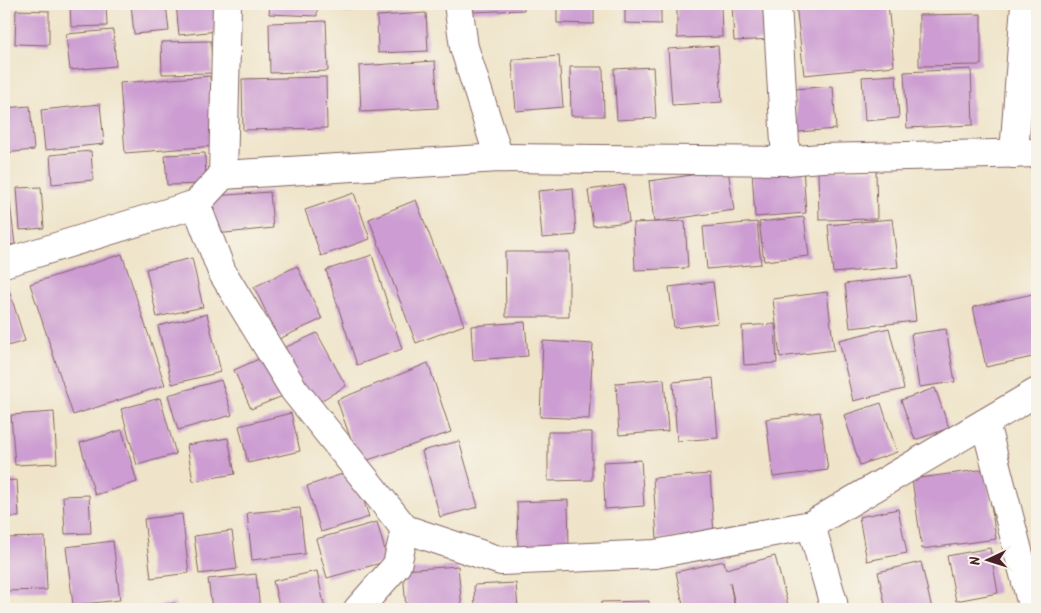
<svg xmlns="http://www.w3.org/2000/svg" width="1041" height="613" font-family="Kalam,sans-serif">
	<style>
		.building { fill: #cc9cd2 }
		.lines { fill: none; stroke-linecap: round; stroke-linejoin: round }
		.minor-casing { stroke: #846462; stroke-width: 30 }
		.minor { stroke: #fff; stroke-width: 28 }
	</style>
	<rect width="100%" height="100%" fill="#f7f3e8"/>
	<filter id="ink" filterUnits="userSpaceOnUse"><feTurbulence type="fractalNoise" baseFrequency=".02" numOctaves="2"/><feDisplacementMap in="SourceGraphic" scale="10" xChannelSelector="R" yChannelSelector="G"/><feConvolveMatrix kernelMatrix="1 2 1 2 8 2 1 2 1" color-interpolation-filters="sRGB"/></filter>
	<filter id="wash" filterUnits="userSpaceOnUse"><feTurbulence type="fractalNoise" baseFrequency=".0096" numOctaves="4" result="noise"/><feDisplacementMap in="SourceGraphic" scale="20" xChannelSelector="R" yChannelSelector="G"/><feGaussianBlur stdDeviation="1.12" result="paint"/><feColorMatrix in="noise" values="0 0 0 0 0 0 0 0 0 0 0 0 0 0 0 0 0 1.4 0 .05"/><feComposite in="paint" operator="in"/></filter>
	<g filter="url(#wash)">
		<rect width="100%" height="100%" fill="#efe4c9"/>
		<g id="blocks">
			<g class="building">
				<path d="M 70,4 L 106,4 L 107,26 L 71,27 Z"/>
				<path d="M 131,4 L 166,4 L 169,31 L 134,34 Z"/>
				<path d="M 176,4 L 216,4 L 218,31 L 179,35 Z"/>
				<path d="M 270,4 L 317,4 L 317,16 L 269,14 Z"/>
				<path d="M 342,4 L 397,4 L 397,6 L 343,9 Z"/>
				<path d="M 469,4 L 524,4 L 524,10 L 470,12 Z"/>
				<path d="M 557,4 L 594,4 L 594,24 L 557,23 Z"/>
				<path d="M 625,4 L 661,4 L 661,24 L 625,23 Z"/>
				<path d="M 677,4 L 721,4 L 722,37 L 677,38 Z"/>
				<path d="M 732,4 L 771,4 L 773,39 L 734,41 Z"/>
				<path d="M 796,4 L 888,4 L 894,66 L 804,75 Z"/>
				<path d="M 16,10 L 49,11 L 49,45 L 15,44 Z"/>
				<path d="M 426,13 L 428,51 L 378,53 L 377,16 Z"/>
				<path d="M 981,14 L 981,65 L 919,66 L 919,15 Z"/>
				<path d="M 326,21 L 328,71 L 270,73 L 269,23 Z"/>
				<path d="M 113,30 L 116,66 L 70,70 L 66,34 Z"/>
				<path d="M 211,41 L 212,73 L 162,74 L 161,42 Z"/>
				<path d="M 718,46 L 722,102 L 672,105 L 668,49 Z"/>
				<path d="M 559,56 L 563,107 L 516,111 L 512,60 Z"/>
				<path d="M 435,61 L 438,108 L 361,112 L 359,66 Z"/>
				<path d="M 570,67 L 603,67 L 604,116 L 571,116 Z"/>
				<path d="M 653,67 L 656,118 L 617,120 L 614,69 Z"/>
				<path d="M 971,69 L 973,125 L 907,128 L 904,72 Z"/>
				<path d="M 896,75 L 899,118 L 865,121 L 862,77 Z"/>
				<path d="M 210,76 L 215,146 L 125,153 L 120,83 Z"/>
				<path d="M 326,77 L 327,128 L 243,130 L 242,79 Z"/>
				<path d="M 833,86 L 836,129 L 798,132 L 795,89 Z"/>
				<path d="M 100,104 L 104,144 L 45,150 L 41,110 Z"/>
				<path d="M 30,106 L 34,150 L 4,153 L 4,108 Z"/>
				<path d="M 91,151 L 93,180 L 52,184 L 50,155 Z"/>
				<path d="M 205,153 L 206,184 L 167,185 L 165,155 Z"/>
				<path d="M 5,162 L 15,244 L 4,246 L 4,163 Z"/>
				<path d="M 803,167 L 806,213 L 755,217 L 752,171 Z"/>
				<path d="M 876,169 L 877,219 L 819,220 L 818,171 Z"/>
				<path d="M 728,170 L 734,210 L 654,222 L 649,181 Z"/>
				<path d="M 624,185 L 629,222 L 593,226 L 588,190 Z"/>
				<path d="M 41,187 L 44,228 L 20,230 L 17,188 Z"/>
				<path d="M 573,188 L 576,235 L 542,238 L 538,191 Z"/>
				<path d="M 270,192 L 273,228 L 216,234 L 213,196 Z"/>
				<path d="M 354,193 L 370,239 L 321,256 L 305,210 Z"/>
				<path d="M 416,200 L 464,325 L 416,343 L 369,219 Z"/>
				<path d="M 804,217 L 809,256 L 764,261 L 759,222 Z"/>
				<path d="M 892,219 L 898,267 L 833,273 L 828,225 Z"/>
				<path d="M 685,221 L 688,268 L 635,270 L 633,223 Z"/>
				<path d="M 757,222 L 761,264 L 707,269 L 703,227 Z"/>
				<path d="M 505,252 L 569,252 L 569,317 L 506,317 Z"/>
				<path d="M 122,254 L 165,385 L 73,415 L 30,284 Z"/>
				<path d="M 372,255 L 402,349 L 357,365 L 326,270 Z"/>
				<path d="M 192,258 L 203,307 L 157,317 L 146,269 Z"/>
				<path d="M 297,266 L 322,319 L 279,339 L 254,287 Z"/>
				<path d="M 4,274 L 25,341 L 4,347 Z"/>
				<path d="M 911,276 L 916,321 L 850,328 L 845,284 Z"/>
				<path d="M 713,282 L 718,323 L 674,328 L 669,287 Z"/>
				<path d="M 827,292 L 834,350 L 780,357 L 773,299 Z"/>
				<path d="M 1033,294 L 1037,314 L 1037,356 L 986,367 L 973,307 Z"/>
				<path d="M 207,314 L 221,372 L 172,384 L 158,326 Z"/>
				<path d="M 525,322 L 528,356 L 473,360 L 471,326 Z"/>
				<path d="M 775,324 L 777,363 L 744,365 L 742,326 Z"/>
				<path d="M 889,328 L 904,389 L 853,401 L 839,340 Z"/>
				<path d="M 946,329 L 955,382 L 919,387 L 911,334 Z"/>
				<path d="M 317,333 L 346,386 L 310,407 L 284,348 Z"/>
				<path d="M 543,341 L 593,344 L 589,419 L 540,417 Z"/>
				<path d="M 268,355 L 285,395 L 251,409 L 234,370 Z"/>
				<path d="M 428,363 L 451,432 L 359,463 L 337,400 Z"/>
				<path d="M 713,378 L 718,438 L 677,441 L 673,382 Z"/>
				<path d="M 664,379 L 668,431 L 619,435 L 616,383 Z"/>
				<path d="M 221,380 L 232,415 L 178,430 L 168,395 Z"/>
				<path d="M 935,388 L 949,428 L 915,440 L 901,400 Z"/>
				<path d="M 160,398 L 176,454 L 137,465 L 121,409 Z"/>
				<path d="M 881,403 L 897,452 L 860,465 L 844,415 Z"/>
				<path d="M 54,412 L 57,463 L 15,465 L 11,415 Z"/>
				<path d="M 820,412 L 828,470 L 773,477 L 766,419 Z"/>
				<path d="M 291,413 L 300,451 L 248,463 L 239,426 Z"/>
				<path d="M 122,430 L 137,482 L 95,495 L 80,443 Z"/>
				<path d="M 548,432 L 592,432 L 592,480 L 548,481 Z"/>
				<path d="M 228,438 L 235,474 L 193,481 L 187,445 Z"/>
				<path d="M 459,441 L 478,507 L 440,517 L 422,451 Z"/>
				<path d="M 641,460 L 644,506 L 605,509 L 603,462 Z"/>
				<path d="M 986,469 L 996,539 L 922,549 L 912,479 Z"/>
				<path d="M 354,470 L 369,517 L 321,532 L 307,486 Z"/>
				<path d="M 710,474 L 714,535 L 657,539 L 653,478 Z"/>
				<path d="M 17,480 L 19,517 L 4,517 L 4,481 Z"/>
				<path d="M 89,495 L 91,533 L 65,534 L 63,496 Z"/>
				<path d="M 568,500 L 569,549 L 518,550 L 517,502 Z"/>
				<path d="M 300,508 L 305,554 L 252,560 L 247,513 Z"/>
				<path d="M 898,509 L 907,553 L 867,561 L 859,517 Z"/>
				<path d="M 182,514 L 189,573 L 151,578 L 144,519 Z"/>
				<path d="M 377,522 L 388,561 L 327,578 L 316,539 Z"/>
				<path d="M 232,531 L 237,569 L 199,574 L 194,536 Z"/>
				<path d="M 45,537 L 47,590 L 4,591 L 4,538 Z"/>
				<path d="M 113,541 L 120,600 L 73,605 L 66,547 Z"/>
				<path d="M 990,548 L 998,593 L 956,601 L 947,556 Z"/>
				<path d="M 775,556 L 789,609 L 736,609 L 730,583 L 735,609 L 684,609 L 676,572 L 724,561 L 726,569 Z"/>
				<path d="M 921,562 L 932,609 L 886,609 L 878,572 Z"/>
				<path d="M 458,566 L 462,609 L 406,609 L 403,570 Z"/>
				<path d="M 317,571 L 325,609 L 280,609 L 273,581 Z"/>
				<path d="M 256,574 L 260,609 L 212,609 L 208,579 Z"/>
				<path d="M 516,583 L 518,609 L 475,609 L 474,585 Z"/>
				<path d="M 649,601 L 649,609 L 601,609 L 601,602 Z"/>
				<path d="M 175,603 L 176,609 L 140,609 L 140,608 Z"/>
			</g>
		</g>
	</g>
	<g filter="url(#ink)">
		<use href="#blocks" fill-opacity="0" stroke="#846462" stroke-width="1"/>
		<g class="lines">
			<defs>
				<g id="minor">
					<path d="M 458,4 L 464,47 L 499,158"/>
					<path d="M 777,4 L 786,161"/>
					<path d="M 1014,154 L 1025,4"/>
					<path d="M 223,175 L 227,4"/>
					<path d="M 196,204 L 222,272 L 294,390 L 405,529"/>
					<path d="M 4,263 L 196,204 L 223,175 L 499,158 L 786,161 L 821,158 L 1037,153"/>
					<path d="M 985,423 L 1033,609"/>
					<path d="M 358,609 L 397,565 L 405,529 L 501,561 L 655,554 L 811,525"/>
					<path d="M 834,609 L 833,602 L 811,525 L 1037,392"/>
				</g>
			</defs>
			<use href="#minor" class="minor-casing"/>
			<use href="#minor" class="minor"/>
		</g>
	</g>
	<rect width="1041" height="613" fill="none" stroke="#f7f3e8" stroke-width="20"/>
	<g transform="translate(988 560) rotate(266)" stroke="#f7f3e8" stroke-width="4" paint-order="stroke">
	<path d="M0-4L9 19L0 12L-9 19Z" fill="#4a1f2b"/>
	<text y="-8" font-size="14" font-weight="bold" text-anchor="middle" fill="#4a1f2b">N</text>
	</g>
</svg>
